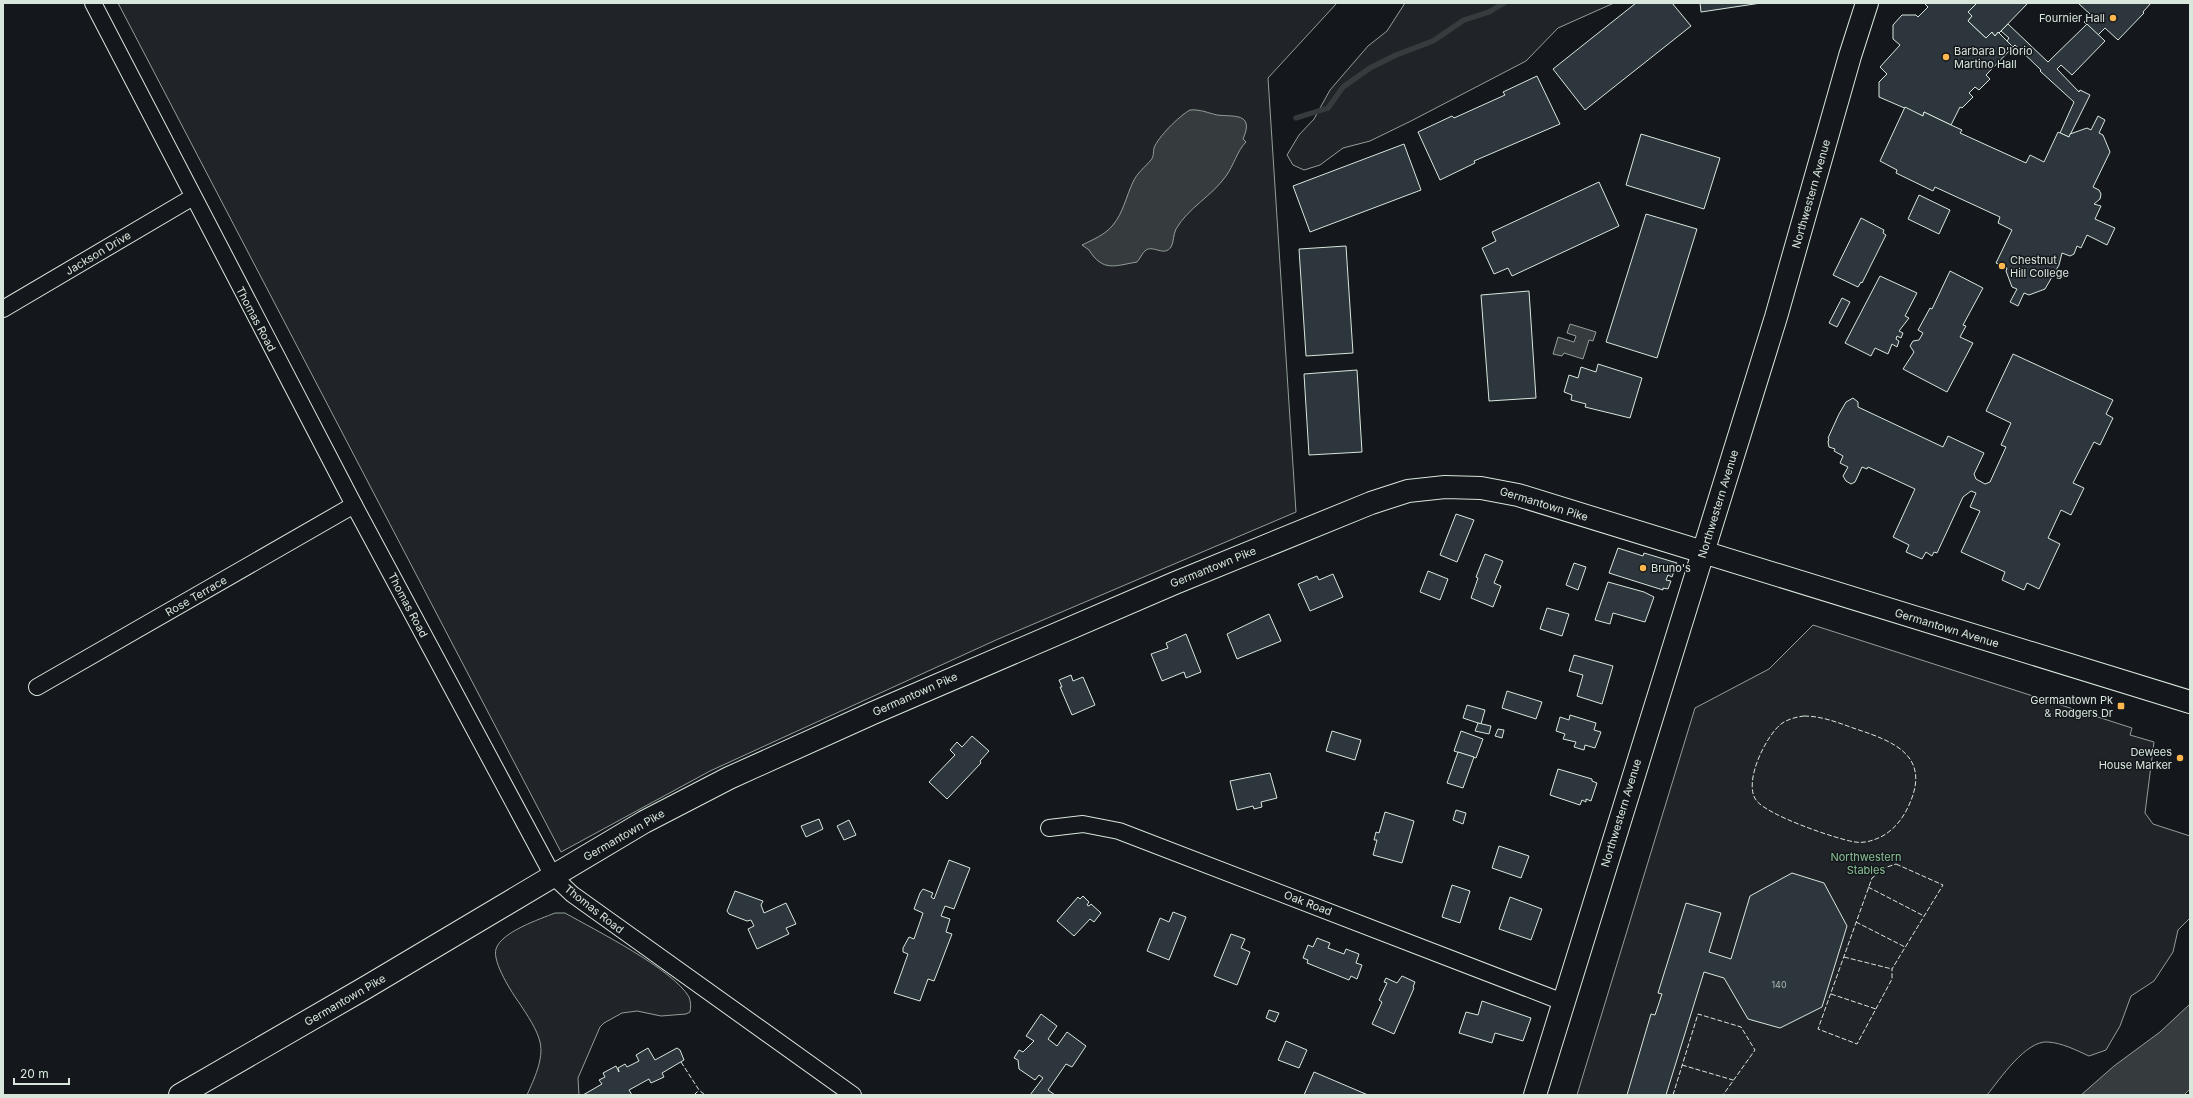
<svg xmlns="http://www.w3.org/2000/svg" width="2193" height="1098" font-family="Inter,sans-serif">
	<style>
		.green { fill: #202428; stroke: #939e99 }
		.water { fill: #363b3e; stroke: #939e99 }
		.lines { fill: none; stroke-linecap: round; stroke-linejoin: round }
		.stream { stroke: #363b3e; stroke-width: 5.5 }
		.building { fill: #2c363c; stroke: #d8e6dc }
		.street-casing { stroke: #d8e6dc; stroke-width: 18 }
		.secondary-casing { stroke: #d8e6dc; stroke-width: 24 }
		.primary-casing { stroke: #d8e6dc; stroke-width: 24 }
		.street { stroke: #14181c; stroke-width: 16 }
		.secondary { stroke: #14181c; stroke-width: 22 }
		.primary { stroke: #14181c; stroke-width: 22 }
		.fence { stroke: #d8e6dc; stroke-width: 1; stroke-dasharray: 5 2; stroke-linecap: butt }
		.poi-dot { fill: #ffb74d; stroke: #14181c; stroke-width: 1.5 }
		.labels { text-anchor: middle; stroke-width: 3; stroke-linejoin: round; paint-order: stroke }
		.number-label { font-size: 9px; fill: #adbab4 }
		.poi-label { font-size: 11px; fill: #d8e6dc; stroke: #14181c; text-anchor: end }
		.street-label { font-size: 11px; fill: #d8e6dc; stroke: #14181c }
		.park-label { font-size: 11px; fill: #8ac095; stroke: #14181c }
	</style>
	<rect width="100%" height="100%" fill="#14181c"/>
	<g class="green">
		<path d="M 118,3 L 1337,3 L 1268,78 L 1296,512 L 996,640 L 710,771 L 561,852 Z"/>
		<path d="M 1405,3 L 1614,3 L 1558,28 L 1526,61 L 1411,121 L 1370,141 L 1343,148 L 1320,165 L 1304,170 L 1293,165 L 1287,155 L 1299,135 L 1314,119 L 1330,90 L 1368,46 L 1387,31 Z"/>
		<path d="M 1813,625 L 2132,728 L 2130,735 L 2154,742 L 2145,813 L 2153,824 L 2190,836 L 2190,918 L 2178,930 L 2173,952 L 2154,981 L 2131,996 L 2120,1026 L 2106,1050 L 2089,1056 C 2076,1050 2062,1043 2048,1042 C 2026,1040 2000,1079 1987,1095 L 1577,1095 L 1695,708 L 1769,669 Z"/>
		<path d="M 555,913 L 565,913 C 595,930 673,969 689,997 C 691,1002 691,1007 690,1012 L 686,1014 L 661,1016 L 637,1011 L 622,1013 L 604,1023 L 600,1027 L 578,1078 L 579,1095 L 527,1095 C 534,1079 544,1059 540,1042 C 537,1029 527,1015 520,1004 C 512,993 492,962 496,949 C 501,932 540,919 555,913 Z"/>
	</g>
	<g class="water">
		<path d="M 1190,110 C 1200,109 1208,113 1217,115 C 1233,117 1255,112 1243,139 L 1246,142 C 1237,151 1234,165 1226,176 C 1212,196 1188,208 1176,229 C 1173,235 1174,242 1171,247 C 1164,257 1154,245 1146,250 C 1142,253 1140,259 1137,262 C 1114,266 1103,272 1089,250 C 1087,248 1084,247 1082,245 C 1092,240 1105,235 1113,225 C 1123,213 1126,197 1133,182 C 1137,173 1145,167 1151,160 C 1154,156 1153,153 1154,148 C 1158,137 1179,116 1190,110 Z"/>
		<path d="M 1570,324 L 1596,332 L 1593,341 L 1589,340 L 1583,359 L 1564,353 L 1562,356 L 1553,354 L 1558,337 L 1574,342 L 1576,336 L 1567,333 Z"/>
		<path d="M 2190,1004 L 2190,1089 L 2184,1095 L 2081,1095 L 2114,1066 L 2160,1032 Z"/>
	</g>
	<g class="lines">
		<path class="stream" d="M 1296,118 L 1328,108 L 1343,87 L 1370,68 L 1396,55 L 1433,41 L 1464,20 L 1489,12 L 1504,3"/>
	</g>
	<g class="building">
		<path d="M 1636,3 L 1672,3 L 1691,26 L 1585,110 L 1553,69 Z"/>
		<path d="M 1700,3 L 1761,3 L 1701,12 Z"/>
		<path d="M 1924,3 L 1977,3 L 1968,12 L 1972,16 L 1968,21 L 1986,38 L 1992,32 L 1995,36 L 1998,32 L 2013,47 L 1986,75 L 1990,79 L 1979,90 L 1975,87 L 1969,93 L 1973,97 L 1962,108 L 1960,107 L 1951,125 L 1924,112 L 1923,116 L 1879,97 L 1879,82 L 1887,74 L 1880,67 L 1900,45 L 1893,39 L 1893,25 L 1902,15 L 1916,15 L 1918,17 L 1928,7 Z"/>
		<path d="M 1977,3 L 2028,3 L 1999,33 L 1998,32 L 1995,36 L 1992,32 L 1986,38 L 1968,21 L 1972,16 L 1968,12 Z"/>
		<path d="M 2078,3 L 2151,3 L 2143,12 L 2144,13 L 2118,40 L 2105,28 L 2098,35 L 2084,22 L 2091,15 Z"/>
		<path d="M 2008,24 L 2048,62 L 2087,24 L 2105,41 L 2072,75 L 2061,65 L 2057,69 L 2079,92 L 2080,90 L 2090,95 L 2069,137 L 2060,133 L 2074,102 L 2040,71 L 2041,70 L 2015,45 L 2013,47 L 2007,41 L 2009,38 L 2001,31 Z"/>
		<path d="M 1537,76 L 1560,124 L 1474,161 L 1475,163 L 1440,180 L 1418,132 L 1452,116 L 1454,118 L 1505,95 L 1503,92 Z"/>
		<path d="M 1905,107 L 1923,116 L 1924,112 L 1951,125 L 1962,130 L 1960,133 L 2026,163 L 2030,155 L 2044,162 L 2058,132 L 2069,137 L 2070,134 L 2087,128 L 2091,130 L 2098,116 L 2105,120 L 2099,133 L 2103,135 L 2110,152 L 2093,187 L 2099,190 L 2101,194 L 2100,199 L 2094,204 L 2101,206 L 2095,219 L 2115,228 L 2107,245 L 2087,235 L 2081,248 L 2077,246 L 2074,254 L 2070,256 L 2062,253 L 2059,265 L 2045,289 L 2029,295 L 2024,293 L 2018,306 L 2010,302 L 2017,289 L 2012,287 L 2006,271 L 2007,268 L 1996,263 L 2012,230 L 1998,223 L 2000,217 L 1935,187 L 1933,191 L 1896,173 L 1897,170 L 1880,161 Z"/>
		<path d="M 1641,134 L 1720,158 L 1704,209 L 1626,185 Z"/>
		<path d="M 1404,144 L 1421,190 L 1310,232 L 1293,186 Z"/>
		<path d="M 1599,182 L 1619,226 L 1512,276 L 1508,268 L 1494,274 L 1482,248 L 1496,241 L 1492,232 Z"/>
		<path d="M 1919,195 L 1950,210 L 1939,234 L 1908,219 Z"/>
		<path d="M 1646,214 L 1697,229 L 1657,358 L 1606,342 Z"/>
		<path d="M 1861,218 L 1884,230 L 1883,233 L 1886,235 L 1862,283 L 1861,282 L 1858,287 L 1833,275 Z"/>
		<path d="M 1346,246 L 1353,353 L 1306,356 L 1299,249 Z"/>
		<path d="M 1950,271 L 1983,288 L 1963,325 L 1966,326 L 1960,337 L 1973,343 L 1947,392 L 1903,369 L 1914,352 L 1910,346 L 1913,341 L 1919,340 L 1923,333 L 1918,330 L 1930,308 L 1932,309 Z"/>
		<path d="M 1880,276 L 1917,293 L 1905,316 L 1909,318 L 1899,331 L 1903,333 L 1901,338 L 1897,336 L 1896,339 L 1899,341 L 1897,347 L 1892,344 L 1888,354 L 1875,348 L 1871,356 L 1845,343 Z"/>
		<path d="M 1529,291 L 1536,398 L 1489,401 L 1481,295 Z"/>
		<path d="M 1842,298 L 1850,302 L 1837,327 L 1829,323 Z"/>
		<path d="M 2013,354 L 2113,400 L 2106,414 L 2113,418 L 2100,445 L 2094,442 L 2073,483 L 2084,488 L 2071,515 L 2061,510 L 2048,538 L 2060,544 L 2039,589 L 2027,583 L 2024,590 L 2002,580 L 2005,572 L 1961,552 L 1980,511 L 1970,507 L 1976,493 L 1971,491 L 1963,497 L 1937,553 L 1934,552 L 1932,556 L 1926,552 L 1922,559 L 1906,552 L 1909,545 L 1893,537 L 1915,489 L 1868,467 L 1867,469 L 1862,467 L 1855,482 L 1851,484 L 1846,481 L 1843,476 L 1848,467 L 1840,463 L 1843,456 L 1834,451 L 1835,449 L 1829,447 L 1828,442 L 1829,439 L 1828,438 L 1839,414 L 1846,402 L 1853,398 L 1858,402 L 1858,407 L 1943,447 L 1948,436 L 1984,453 L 1974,474 L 1976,479 L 1985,484 L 1990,482 L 2006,447 L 2001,445 L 2011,423 L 1986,411 Z"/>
		<path d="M 1598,364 L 1642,378 L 1630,418 L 1585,407 L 1586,404 L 1571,400 L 1572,395 L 1564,392 L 1569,375 L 1578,378 L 1581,367 L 1596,372 Z"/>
		<path d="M 1357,370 L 1362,452 L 1309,455 L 1304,374 Z"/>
		<path d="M 1456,514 L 1474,520 L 1457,562 L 1440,555 Z"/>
		<path d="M 1618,548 L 1643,556 L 1644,553 L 1677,563 L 1672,577 L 1668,575 L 1666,580 L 1671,581 L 1668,589 L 1663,588 L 1663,590 L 1609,573 Z"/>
		<path d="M 1485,554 L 1503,561 L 1494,583 L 1501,586 L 1493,607 L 1471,598 L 1478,578 L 1476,577 Z"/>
		<path d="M 1574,563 L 1586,567 L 1578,590 L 1566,585 Z"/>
		<path d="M 1428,571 L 1448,579 L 1440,600 L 1420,592 Z"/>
		<path d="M 1333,574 L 1343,597 L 1310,611 L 1298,584 L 1317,576 L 1319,580 Z"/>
		<path d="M 1608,582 L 1644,592 L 1654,597 L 1645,622 L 1613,613 L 1610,624 L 1595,620 Z"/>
		<path d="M 1547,608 L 1569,614 L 1562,636 L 1540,629 Z"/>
		<path d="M 1269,614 L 1281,641 L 1237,659 L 1227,634 Z"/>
		<path d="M 1186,634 L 1201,672 L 1186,678 L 1184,672 L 1162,681 L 1151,654 L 1168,648 L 1166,643 Z"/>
		<path d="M 1574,655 L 1613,666 L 1602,704 L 1577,696 L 1583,675 L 1569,671 Z"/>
		<path d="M 1071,675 L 1073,681 L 1083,677 L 1095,705 L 1072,715 L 1060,687 L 1062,687 L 1059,680 Z"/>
		<path d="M 1507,691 L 1542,702 L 1536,719 L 1502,708 Z"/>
		<path d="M 1467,705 L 1485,710 L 1481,724 L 1463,718 Z"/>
		<path d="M 1570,715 L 1596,723 L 1594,730 L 1601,732 L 1595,748 L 1585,745 L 1584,750 L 1574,747 L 1576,742 L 1563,739 L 1565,734 L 1556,731 L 1560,717 L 1569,720 Z"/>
		<path d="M 1478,723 L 1491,726 L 1489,734 L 1475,731 Z"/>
		<path d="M 1498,729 L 1504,730 L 1502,738 L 1495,736 Z"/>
		<path d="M 1332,731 L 1361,740 L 1355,760 L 1326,751 Z"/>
		<path d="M 1461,731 L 1483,739 L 1476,758 L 1454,751 Z"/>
		<path d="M 972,736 L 989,751 L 980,761 L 981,763 L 947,799 L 929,782 L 955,755 L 950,750 L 957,742 L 962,747 Z"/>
		<path d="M 1458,752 L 1474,757 L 1463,788 L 1447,783 Z"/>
		<path d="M 1558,769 L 1592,779 L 1592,781 L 1597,783 L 1591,801 L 1586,799 L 1586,802 L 1582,800 L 1580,805 L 1550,795 Z"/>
		<path d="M 1270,773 L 1277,798 L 1261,802 L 1262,807 L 1254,809 L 1253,806 L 1237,810 L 1230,781 Z"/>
		<path d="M 1456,810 L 1466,813 L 1463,824 L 1453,820 Z"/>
		<path d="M 1385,812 L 1414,821 L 1402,863 L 1373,855 L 1377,840 L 1374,840 L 1376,832 L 1379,833 Z"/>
		<path d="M 819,819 L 823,829 L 806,837 L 801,826 Z"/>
		<path d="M 849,820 L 856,835 L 844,840 L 837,826 Z"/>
		<path d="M 1499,846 L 1529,856 L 1521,878 L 1492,868 Z"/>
		<path d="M 949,860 L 970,868 L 954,909 L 945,906 L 941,916 L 950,919 L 946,932 L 952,934 L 934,981 L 928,979 L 920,1001 L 894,993 L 908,954 L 903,952 L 903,948 L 909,937 L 914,939 L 923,913 L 914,909 L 920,893 L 923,889 L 933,893 L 931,897 L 934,899 Z"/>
		<path d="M 1792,873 L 1824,883 L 1847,926 L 1822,1007 L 1780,1028 L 1748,1019 L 1724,978 L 1704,972 L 1666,1095 L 1627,1095 L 1651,1014 L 1655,1015 L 1662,994 L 1658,993 L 1686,903 L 1721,913 L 1709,952 L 1731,959 L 1750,896 Z"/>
		<path d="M 1452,885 L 1470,891 L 1460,923 L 1442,917 Z"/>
		<path d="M 735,891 L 763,901 L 761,905 L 764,913 L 786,903 L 796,924 L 786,928 L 789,934 L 757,949 L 748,929 L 754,926 L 751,920 L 747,921 L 729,914 L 727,911 Z"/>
		<path d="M 1083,896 L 1089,902 L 1087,905 L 1089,906 L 1091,904 L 1101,913 L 1094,922 L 1090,919 L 1074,936 L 1057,921 L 1078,897 L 1080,899 Z"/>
		<path d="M 1510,897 L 1542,909 L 1531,940 L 1499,929 Z"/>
		<path d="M 1173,912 L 1186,917 L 1169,960 L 1147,951 L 1160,918 L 1169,922 Z"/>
		<path d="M 1231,934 L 1245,939 L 1241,948 L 1250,952 L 1237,985 L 1214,976 Z"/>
		<path d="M 1317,938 L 1330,943 L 1328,948 L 1344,954 L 1346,949 L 1359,954 L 1356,963 L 1362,965 L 1357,979 L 1351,976 L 1349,980 L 1307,963 L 1308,960 L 1303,958 L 1308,945 L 1313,947 Z"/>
		<path d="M 1402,976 L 1415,982 L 1413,987 L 1414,988 L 1394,1034 L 1372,1024 L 1382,1002 L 1379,1000 L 1387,983 L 1384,982 L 1386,978 L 1397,983 Z"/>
		<path d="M 1482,1001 L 1531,1018 L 1523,1041 L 1495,1033 L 1492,1043 L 1459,1033 L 1466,1012 L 1478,1015 Z"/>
		<path d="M 1269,1010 L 1279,1013 L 1275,1022 L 1266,1018 Z"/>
		<path d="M 1041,1014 L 1057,1026 L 1048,1039 L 1057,1046 L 1067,1032 L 1086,1046 L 1072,1067 L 1066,1064 L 1048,1090 L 1055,1095 L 1030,1095 L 1043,1078 L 1039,1075 L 1035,1080 L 1019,1069 L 1018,1060 L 1014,1058 L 1019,1050 L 1023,1052 L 1034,1041 L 1026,1036 Z"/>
		<path d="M 1286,1041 L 1307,1050 L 1299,1068 L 1278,1060 Z"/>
		<path d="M 648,1048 L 655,1060 L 677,1048 L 680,1050 L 684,1060 L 662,1073 L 664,1077 L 651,1083 L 649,1079 L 629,1090 L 632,1095 L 583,1095 L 602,1084 L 599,1080 L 605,1077 L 603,1073 L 616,1066 L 619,1072 L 618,1068 L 625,1064 L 627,1067 L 639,1061 L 636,1055 Z"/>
		<path d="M 1314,1072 L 1368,1095 L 1304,1095 Z"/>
	</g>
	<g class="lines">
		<defs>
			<g id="street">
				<path d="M 93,3 L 354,505 L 553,876 L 572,894 L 853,1095"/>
				<path d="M 3,309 L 193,197"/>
				<path d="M 37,687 L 354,505"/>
				<path d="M 1049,828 L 1083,824 L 1119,831 L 1563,1002"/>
			</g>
			<path id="secondary" d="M 1535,1095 L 1776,317 L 1850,56 L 1867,3"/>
			<path id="primary" d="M 180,1095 L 365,988 L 644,822 L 729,778 L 873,713 L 1175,583 L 1371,503 L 1408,491 L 1445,487 L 1481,488 L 1518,495 L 2190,702"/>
		</defs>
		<use href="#street" class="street-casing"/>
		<use href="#secondary" class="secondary-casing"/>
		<use href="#primary" class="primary-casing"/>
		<use href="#street" class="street"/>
		<use href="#secondary" class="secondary"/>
		<use href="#primary" class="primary"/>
		<g class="fence">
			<path d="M 1804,716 C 1822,716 1839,723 1856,729 C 1896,742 1931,757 1909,805 C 1902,821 1890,835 1873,840 C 1868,842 1861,843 1855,842 C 1836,839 1766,815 1756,800 C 1743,782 1766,736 1781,724 C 1788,719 1796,717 1804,716 Z"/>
			<path d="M 1896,864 L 1943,885 L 1892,969 L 1892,979 L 1857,1044 L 1818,1029 L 1872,878 L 1887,867 Z"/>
			<path d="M 1868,887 L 1924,916"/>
			<path d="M 1856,922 L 1905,947"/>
			<path d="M 1844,957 L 1892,969"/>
			<path d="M 1831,994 L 1876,1009"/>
			<path d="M 681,1062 L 699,1090 L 705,1095"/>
			<path d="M 1682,1065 L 1733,1080"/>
			<path d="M 694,1095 L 699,1090"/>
			<path d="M 1673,1095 L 1698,1014 L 1741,1027 L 1755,1050 L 1723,1095"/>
		</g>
	</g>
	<g class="poi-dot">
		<circle cx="2113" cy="18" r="4"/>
		<circle cx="1946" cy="57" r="4"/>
		<circle cx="2002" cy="266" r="4"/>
		<circle cx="1643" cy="568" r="4"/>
		<rect x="2117" y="702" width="8" height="8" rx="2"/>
		<circle cx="2180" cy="758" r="4"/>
	</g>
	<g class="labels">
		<g class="number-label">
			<text x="1779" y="988">140</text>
		</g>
		<g class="poi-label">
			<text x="2105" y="22">Fournier Hall</text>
			<text x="1954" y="55" text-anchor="start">Barbara D'Iorio<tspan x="1954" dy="13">Martino Hall</tspan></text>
			<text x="2010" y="264" text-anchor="start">Chestnut<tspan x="2010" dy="13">Hill College</tspan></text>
			<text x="1651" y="572" text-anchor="start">Bruno's</text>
			<text x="2113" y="704">Germantown Pk<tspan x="2113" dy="13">&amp; Rodgers Dr</tspan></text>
			<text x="2172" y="756">Dewees<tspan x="2172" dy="13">House Marker</tspan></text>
		</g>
		<g class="street-label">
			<text transform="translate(1811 194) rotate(-74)" y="4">Northwestern Avenue</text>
			<text transform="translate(98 253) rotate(-31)" y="4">Jackson Drive</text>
			<text transform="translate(256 319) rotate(62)" y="4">Thomas Road</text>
			<text transform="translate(1544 504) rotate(17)" y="4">Germantown Pike</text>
			<text transform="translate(1718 504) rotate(-73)" y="4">Northwestern Avenue</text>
			<text transform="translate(1213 567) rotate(-22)" y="4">Germantown Pike</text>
			<text transform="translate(196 596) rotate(-30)" y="4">Rose Terrace</text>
			<text transform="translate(408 605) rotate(62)" y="4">Thomas Road</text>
			<text transform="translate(1947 628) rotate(17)" y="4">Germantown Avenue</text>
			<text transform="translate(915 694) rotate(-24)" y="4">Germantown Pike</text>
			<text transform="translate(1621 813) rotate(-73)" y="4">Northwestern Avenue</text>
			<text transform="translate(624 835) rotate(-30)" y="4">Germantown Pike</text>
			<text transform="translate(1308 903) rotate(21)" y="4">Oak Road</text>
			<text transform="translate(594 909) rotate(38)" y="4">Thomas Road</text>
			<text transform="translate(345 1000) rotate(-30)" y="4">Germantown Pike</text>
		</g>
		<g class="park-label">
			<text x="1866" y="861">Northwestern<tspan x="1866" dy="13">Stables</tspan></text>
		</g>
	</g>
	<rect width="2193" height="1098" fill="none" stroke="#d8e6dc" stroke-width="8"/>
	<path d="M14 1078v6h55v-6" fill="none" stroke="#d8e6dc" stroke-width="2"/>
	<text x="20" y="1078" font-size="12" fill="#d8e6dc" stroke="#14181c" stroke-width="3" paint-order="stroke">20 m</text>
</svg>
